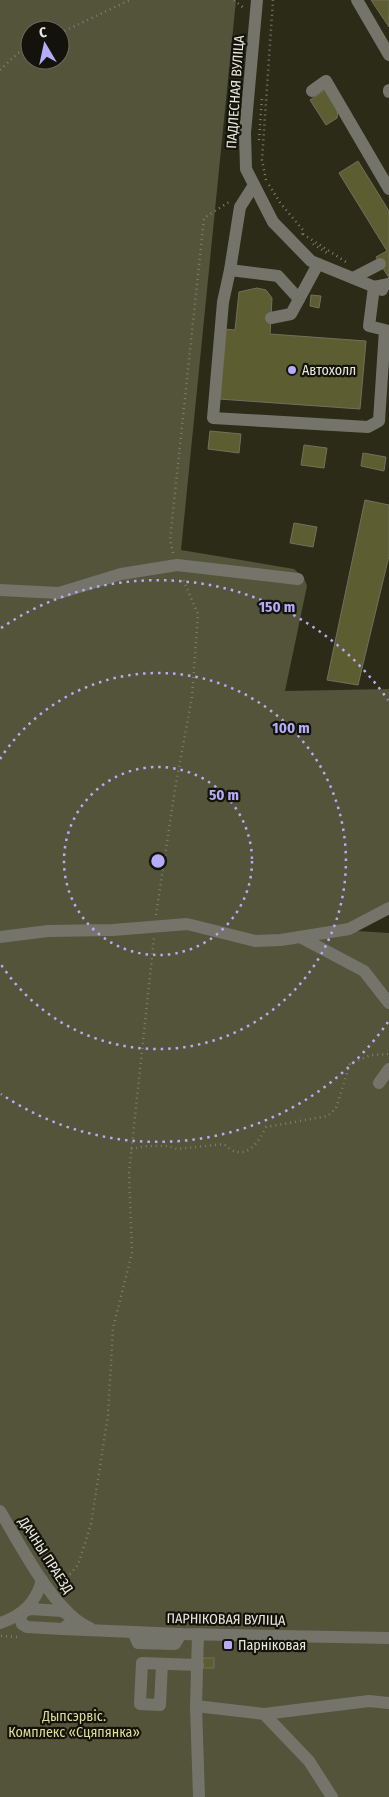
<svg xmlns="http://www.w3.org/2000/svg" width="389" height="1797" font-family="'Fira Sans Condensed',sans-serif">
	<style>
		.green { fill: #54543a; fill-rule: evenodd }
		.building { fill: #5d5d32; stroke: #71715c }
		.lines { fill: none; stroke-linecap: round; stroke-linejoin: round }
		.path { stroke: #7f7f6f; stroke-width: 2.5; stroke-dasharray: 1 4; stroke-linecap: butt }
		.minor { stroke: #74746b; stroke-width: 12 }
		.ring { fill: none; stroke: #b4acf9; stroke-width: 2.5; stroke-dasharray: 2.5 5 }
		.poi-dot { fill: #b4acf9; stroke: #13130b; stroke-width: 2 }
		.labels { text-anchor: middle; stroke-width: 4.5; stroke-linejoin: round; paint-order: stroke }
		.street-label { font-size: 14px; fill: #e9e9dd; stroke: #13130b }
		.poi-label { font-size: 14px; fill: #e9e9dd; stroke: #13130b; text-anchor: start }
		.park-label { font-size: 14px; fill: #dede95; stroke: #13130b }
		.centre { fill: #b4acf9; stroke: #13130b; stroke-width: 2.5 }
		.ring-label { font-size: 15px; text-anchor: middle; font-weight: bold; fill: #b4acf9; stroke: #13130b; stroke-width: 4.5; stroke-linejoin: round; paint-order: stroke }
	</style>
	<rect width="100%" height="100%" fill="#2b2b18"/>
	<path class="green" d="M 0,0 L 236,0 L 181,550 L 294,569 L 304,578 L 307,586 L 285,691 L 389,689 L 389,913 L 342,930 L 389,933 L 389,1797 L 0,1797 ZM 30,30 L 60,30 L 60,60 L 30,60 Z"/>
	<g class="building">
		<path d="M 371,0 L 389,0 L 389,27 Z"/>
		<path d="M 325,90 L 338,110 L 337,118 L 326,125 L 310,100 Z"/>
		<path d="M 358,161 L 389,211 L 389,278 L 376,257 L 387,251 L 339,173 Z"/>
		<path d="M 257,288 L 266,290 L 272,298 L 270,334 L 366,341 L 360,409 L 219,399 L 224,329 L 235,330 L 239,292 Z"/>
		<path d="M 311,295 L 321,296 L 319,308 L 310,306 Z"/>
		<path d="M 210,431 L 241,434 L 239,453 L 208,449 Z"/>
		<path d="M 304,445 L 327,448 L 324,468 L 301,465 Z"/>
		<path d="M 363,453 L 386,457 L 384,471 L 361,466 Z"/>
		<path d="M 365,500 L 389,505 L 389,556 L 358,685 L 327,680 Z"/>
		<path d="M 294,523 L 317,527 L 313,547 L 290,543 Z"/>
		<rect x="199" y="1658" width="15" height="10"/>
	</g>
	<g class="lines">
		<g class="path">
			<path d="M 234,0 L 245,9"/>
			<path d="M 60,33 L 130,0"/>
			<path d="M 0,70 L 18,53 L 30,47"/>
			<path d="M 259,140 L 262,98"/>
			<path d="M 266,180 L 262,160 L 273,0"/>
			<path d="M 269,185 L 281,204 L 303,230 L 302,235"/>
			<path d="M 303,234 L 346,262"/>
			<path d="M 313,244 L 327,253"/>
			<path d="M 173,553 L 170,540 L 204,218 L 229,202"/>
			<path d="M 156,915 L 175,789 L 192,697 L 198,614 L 182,577"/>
			<path d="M 131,1149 L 148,1146 L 168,1146 L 177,1149 L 224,1144 C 243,1163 257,1146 266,1127 L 328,1116 L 336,1108 L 350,1064 L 371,1055 L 389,1054"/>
			<path d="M 56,1580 L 70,1574 L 78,1565 L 91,1524 L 108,1415 L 113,1328 L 132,1253 L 129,1173 L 154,938"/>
			<path d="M 1,1636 L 18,1637"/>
		</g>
		<g class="minor">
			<path d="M 257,0 L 245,133 L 246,169 L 273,222 L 311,261 L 382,290"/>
			<path d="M 357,0 L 389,55"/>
			<path d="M 389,90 L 389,92"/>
			<path d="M 312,91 L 326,81 L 389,189"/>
			<path d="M 254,185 L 240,207 L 230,270 L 223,302 L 213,418 L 368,427 L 379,421 L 385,330 L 369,326 L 374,287 L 389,284"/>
			<path d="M 230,270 L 278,276 L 299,299"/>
			<path d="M 353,278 L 380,264"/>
			<path d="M 271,318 L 291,314 L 318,264"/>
			<path d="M 0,590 L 59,593 L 121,574 L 177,565 L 298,579"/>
			<path d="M 0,937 L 48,931 L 113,930 L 187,924 L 255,941 L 281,940 L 349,929 L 389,908"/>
			<path d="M 300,937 L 364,971 L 389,1003"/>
			<path d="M 379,1083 L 389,1069"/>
			<path d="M 0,1511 C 20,1544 55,1614 90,1628"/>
			<path d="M 30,1609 L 62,1611 L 70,1616 L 71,1622 L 63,1629 L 27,1627 L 22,1624 L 20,1618 L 23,1612 Z"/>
			<path d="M 0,1623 C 22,1616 36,1603 42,1580"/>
			<path d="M 62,1629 L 181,1634 L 389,1638"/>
			<path d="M 133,1632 L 138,1643 L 175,1644 L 181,1634"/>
			<path d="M 198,1634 L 196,1706 L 199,1797"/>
			<path d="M 162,1664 L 160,1705 L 140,1704 L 142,1663 L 198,1665"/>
			<path d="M 196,1706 L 264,1714 L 309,1761 L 332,1797"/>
			<path d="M 264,1714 L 369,1701 L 389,1703"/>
		</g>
	</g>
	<g class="ring">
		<circle cx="158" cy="861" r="94"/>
		<path d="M0 759A188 188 0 1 1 0 963"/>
		<path d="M388 1022A281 281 0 0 1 1 1094M1 628A281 281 0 0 1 388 700"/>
	</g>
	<g class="poi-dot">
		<circle cx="292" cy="370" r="5"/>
		<rect x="223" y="1640" width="10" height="10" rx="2.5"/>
	</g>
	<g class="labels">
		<g class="street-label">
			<text transform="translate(235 92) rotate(-86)" y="5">ПАДЛЕСНАЯ ВУЛІЦА</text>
			<text transform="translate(46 1555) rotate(57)" y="5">ДАЧНЫ ПРАЕЗД</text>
			<text transform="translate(226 1619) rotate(1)" y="5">ПАРНІКОВАЯ ВУЛІЦА</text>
		</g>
		<g class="poi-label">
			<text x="302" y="375">Автохолл</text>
			<text x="238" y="1650">Парніковая</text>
		</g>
		<g class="park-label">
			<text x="74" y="1721">Дыпсэрвіс.<tspan x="74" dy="16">Комплекс «Сцяпянка»</tspan></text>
		</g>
	</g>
	<circle cx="158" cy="861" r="8" class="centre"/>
	<g class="ring-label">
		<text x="277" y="612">150 m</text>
		<text x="291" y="733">100 m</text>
		<text x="224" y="800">50 m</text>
	</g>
	<g transform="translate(45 45) rotate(351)"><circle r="24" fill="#13130b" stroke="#69695f"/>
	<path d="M0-4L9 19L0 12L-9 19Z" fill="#b4acf9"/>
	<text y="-8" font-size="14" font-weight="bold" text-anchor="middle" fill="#e9e9dd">С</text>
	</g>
</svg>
